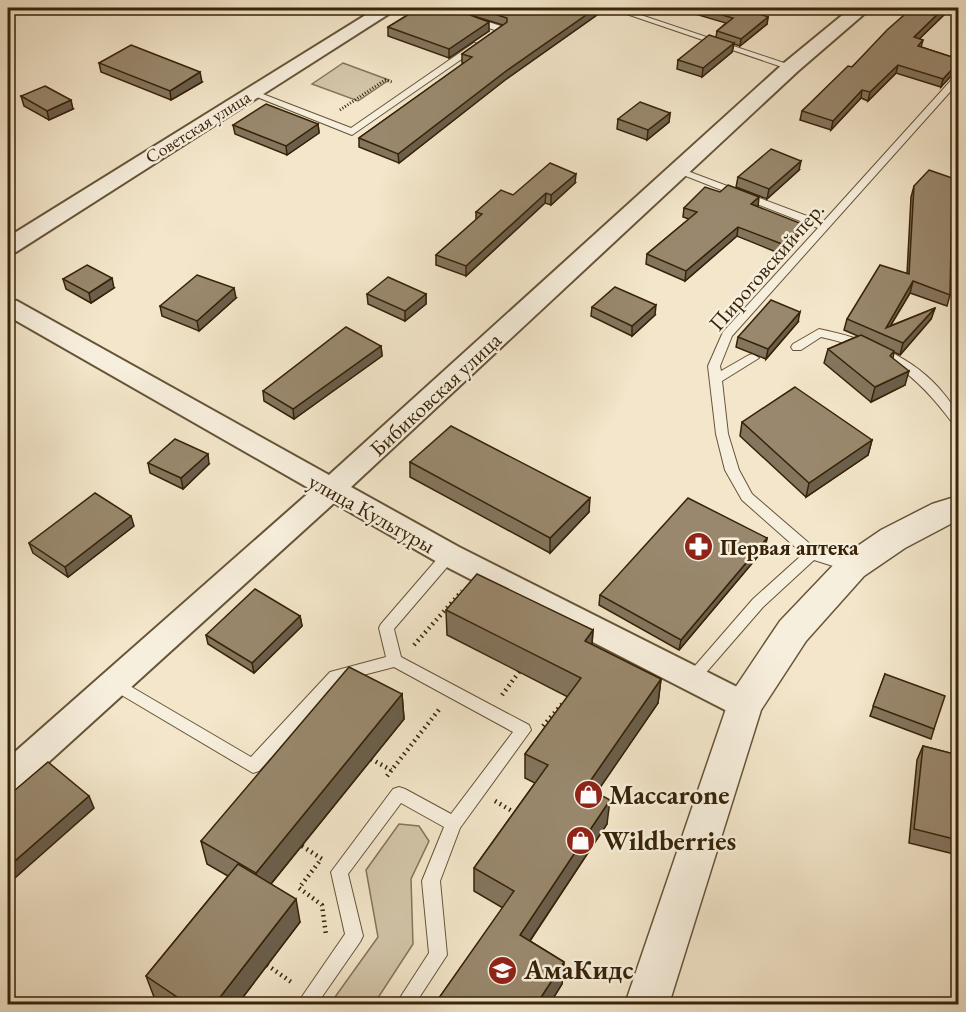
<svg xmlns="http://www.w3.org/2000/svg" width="966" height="1012" font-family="'EB Garamond',serif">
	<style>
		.green { fill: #d3c5a9; stroke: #857458; stroke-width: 1.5 }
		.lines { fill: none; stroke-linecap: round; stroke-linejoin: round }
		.service-casing { stroke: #665438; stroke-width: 2 }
		.minor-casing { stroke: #665438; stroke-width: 4 }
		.tertiary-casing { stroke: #665438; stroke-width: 3 }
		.path-far1 { stroke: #372308; stroke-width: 3; stroke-dasharray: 1 2; stroke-linecap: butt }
		.path { stroke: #372308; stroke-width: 4.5; stroke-dasharray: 1.5 4; stroke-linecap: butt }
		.service { fill: #f7efdd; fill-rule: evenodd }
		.minor { fill: #f7efdd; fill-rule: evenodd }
		.tertiary { fill: #f7efdd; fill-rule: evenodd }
		.wall { fill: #84755e; stroke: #372308; stroke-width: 1.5 }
		.shaded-wall { fill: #6b5f4c; stroke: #372308; stroke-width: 1.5 }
		.building { fill: #99886d; stroke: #372308; stroke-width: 1.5 }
		.labels { text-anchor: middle; stroke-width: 5; stroke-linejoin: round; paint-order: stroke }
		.far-street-label { font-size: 18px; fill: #372308; stroke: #f7efdd }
		.street-label { font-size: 22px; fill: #372308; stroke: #f7efdd }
		.poi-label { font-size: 22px; font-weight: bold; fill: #372308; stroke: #f7efdd; text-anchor: start }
		.near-poi-label { font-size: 27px; font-weight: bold; fill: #372308; stroke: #f7efdd; text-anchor: start }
	</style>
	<rect width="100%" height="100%" fill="#f3e6ca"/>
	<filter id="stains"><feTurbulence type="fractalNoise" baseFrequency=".00333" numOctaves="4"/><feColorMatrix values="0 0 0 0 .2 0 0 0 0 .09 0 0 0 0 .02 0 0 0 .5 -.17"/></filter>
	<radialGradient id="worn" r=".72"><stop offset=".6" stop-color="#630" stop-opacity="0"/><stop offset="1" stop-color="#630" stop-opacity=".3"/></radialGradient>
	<g class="green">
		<path d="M 343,63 L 389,80 L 358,101 L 312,84 Z"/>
		<path d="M 399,824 L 419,826 L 429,841 L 411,879 L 413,944 L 374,1004 L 330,1004 L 378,937 L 366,870 Z"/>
	</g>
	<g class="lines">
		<defs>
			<g id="service">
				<path d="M 609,8 L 620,8 L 796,67 L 788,69 Z"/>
				<path d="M 473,17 L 504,27 L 506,29 L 501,32 L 470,22 L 470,18 Z"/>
				<path d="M 474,43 L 482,45 L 352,135 L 247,93 L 255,91 L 351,128 Z"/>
				<path d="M 958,75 L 958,83 L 732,336 L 720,366 L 721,371 L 749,355 L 753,354 L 759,358 L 722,381 L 728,434 L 739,470 L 752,494 L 817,550 L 857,563 L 859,567 L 857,571 L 852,572 L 814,560 L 763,607 L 697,683 L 692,685 L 687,683 L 684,679 L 687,675 L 753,599 L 803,554 L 742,500 L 725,470 L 716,434 L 708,366 L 723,332 L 818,228 L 673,171 L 674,169 L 682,169 L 823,222 L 955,76 Z"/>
				<path d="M 819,329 C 866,339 913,355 944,394 C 953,405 958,412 958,426 L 954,425 C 915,372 885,351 821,337 L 801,350 L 793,350 L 791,347 L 793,344 Z"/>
				<path d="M 449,550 L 454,551 L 456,555 L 454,559 L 394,629 L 401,657 L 529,725 L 531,730 L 460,828 L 440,881 L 447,955 L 415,1004 L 396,1004 L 429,953 L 422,881 L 444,827 L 401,803 L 348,874 L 363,936 L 360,942 L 317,1004 L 298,1004 L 301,998 L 345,934 L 331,872 L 393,789 L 399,787 L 405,789 L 451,814 L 513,732 L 394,667 L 340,681 L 259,771 L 253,773 L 108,687 L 105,683 L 108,679 L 113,677 L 118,679 L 251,757 L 330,672 L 386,657 L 379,628 L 381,624 L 444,551 Z"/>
			</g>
			<g id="minor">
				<path d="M 377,8 L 398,8 L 16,252 L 8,254 L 8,237 Z"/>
				<path d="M 851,8 L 871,8 L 798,71 L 351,487 L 459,547 L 755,696 L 760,705 L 755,714 L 744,718 L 733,714 L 439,563 L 334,503 L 20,788 L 8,792 L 8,758 L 312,490 L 8,316 L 8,299 L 17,301 L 329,475 L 784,63 Z"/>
			</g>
			<path id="tertiary" d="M 958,496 L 958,520 L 905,548 L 864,576 L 806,641 L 761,710 L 669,1004 L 625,1004 L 731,694 L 780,621 L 840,558 L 881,530 L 932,504 Z"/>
		</defs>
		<use href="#service" class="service-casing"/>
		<use href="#minor" class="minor-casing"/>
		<use href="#tertiary" class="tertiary-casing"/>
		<path class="path-far1" d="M 340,110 L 385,80 L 392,82"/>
		<g class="path">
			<path d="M 414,645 L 462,591"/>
			<path d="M 502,695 L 519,672"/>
			<path d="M 543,726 L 564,702"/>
			<path d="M 371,759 L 391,770"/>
			<path d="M 387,776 L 441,707"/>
			<path d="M 495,801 L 517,814"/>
			<path d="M 302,846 L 322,859"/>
			<path d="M 319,862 L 299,888 L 322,905 L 326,935"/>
			<path d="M 267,965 L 294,984"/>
		</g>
		<use href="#service" class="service"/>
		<use href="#minor" class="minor"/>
		<use href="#tertiary" class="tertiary"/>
	</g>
	<g class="wall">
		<path d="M 419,8 L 601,8 L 601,12 L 505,80 L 399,163 L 359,147 L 359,138 L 464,63 L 462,63 L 462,54 L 503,25 L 467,14 L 489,31 L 449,58 L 388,36 L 388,27 Z"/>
		<path d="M 678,8 L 767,8 L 761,15 L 768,17 L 767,24 L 740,46 L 734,44 L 732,52 L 702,77 L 677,69 L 678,60 L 716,37 L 717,31 L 726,23 L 678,9 Z"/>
		<path d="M 912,8 L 951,8 L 919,39 L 923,40 L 921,47 L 958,59 L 941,87 L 896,73 L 868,101 L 861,98 L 831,130 L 800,120 L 802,111 L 852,67 Z"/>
		<path d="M 99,63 L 202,82 L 171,100 L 101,72 Z"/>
		<path d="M 21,96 L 73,109 L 49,120 L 24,106 Z"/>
		<path d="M 670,113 L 669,122 L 647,140 L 617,129 L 618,119 Z"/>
		<path d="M 318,124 L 319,133 L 287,155 L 235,134 L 233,125 Z"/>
		<path d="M 799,170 L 767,199 L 736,187 L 738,177 Z"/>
		<path d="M 958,180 L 958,194 L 951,202 L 950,295 L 947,306 L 910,293 L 890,326 L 935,308 L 931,319 L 900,355 L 894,352 L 893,358 L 905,385 L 871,402 L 824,363 L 828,349 L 858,336 L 844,330 L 847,319 L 907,274 L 911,197 L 914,186 Z"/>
		<path d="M 575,183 L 551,205 L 545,203 L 466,276 L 436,265 L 436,255 L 476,220 L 476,212 L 513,195 Z"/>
		<path d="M 758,207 L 800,234 L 781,254 L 737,236 L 685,281 L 646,264 L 647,254 L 689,219 L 683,217 L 684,208 Z"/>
		<path d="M 63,279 L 114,288 L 91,303 L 66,289 Z"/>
		<path d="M 367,294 L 426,294 L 426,304 L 405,321 L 368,304 Z"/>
		<path d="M 236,298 L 199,331 L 162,316 L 160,306 Z"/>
		<path d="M 592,307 L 655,315 L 632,336 L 591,316 Z"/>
		<path d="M 798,322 L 766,359 L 736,347 L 738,337 Z"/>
		<path d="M 381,346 L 382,356 L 294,419 L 264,401 L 263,391 Z"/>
		<path d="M 742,422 L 872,440 L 868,455 L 806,497 L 740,436 Z"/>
		<path d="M 410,462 L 589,512 L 550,553 L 410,477 Z"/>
		<path d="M 148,463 L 209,464 L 183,489 L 150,473 Z"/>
		<path d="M 134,526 L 68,577 L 33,553 L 29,543 Z"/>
		<path d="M 767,538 L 765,548 L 679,650 L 599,605 L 600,595 Z"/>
		<path d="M 446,610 L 593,630 L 592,645 L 661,679 L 658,703 L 596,793 L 607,824 L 530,941 L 564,962 L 562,984 L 549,1005 L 434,1005 L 503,908 L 474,891 L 474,868 L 535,783 L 525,778 L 525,754 L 568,697 L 447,635 Z"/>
		<path d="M 300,616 L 302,626 L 254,673 L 208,644 L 206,635 Z"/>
		<path d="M 885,674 L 934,729 L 931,739 L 870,716 Z"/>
		<path d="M 402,694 L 404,719 L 271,884 L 300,922 L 237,1005 L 165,1005 L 154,997 L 146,976 L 228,876 L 207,864 L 201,841 Z"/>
		<path d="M 923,746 L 958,755 L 958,855 L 909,843 L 917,760 Z"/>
	</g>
	<g class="shaded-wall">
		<path d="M 596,8 L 601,8 L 601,12 L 505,80 L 399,163 L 398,154 L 506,71 Z"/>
		<path d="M 762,8 L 767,8 L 756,20 L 757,13 Z"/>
		<path d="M 944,8 L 951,8 L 912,46 L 914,37 Z"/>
		<path d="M 768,17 L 767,24 L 740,46 L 741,39 Z"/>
		<path d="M 489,22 L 489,31 L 449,58 L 449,49 Z"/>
		<path d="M 734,43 L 732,52 L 702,77 L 703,68 Z"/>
		<path d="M 958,63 L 958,69 L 941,87 L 943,79 Z"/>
		<path d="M 898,65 L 896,73 L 868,101 L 870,92 Z"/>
		<path d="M 200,72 L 202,82 L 171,100 L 170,91 Z"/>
		<path d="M 862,90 L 861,98 L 831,130 L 833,121 Z"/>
		<path d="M 71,100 L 73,109 L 49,120 L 47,111 Z"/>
		<path d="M 670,113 L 669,122 L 647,140 L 648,130 Z"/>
		<path d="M 318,124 L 319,133 L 287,155 L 286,146 Z"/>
		<path d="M 801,161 L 799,170 L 767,199 L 769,189 Z"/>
		<path d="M 576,174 L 575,183 L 551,205 L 551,195 Z"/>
		<path d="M 958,187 L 958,194 L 948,206 L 952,195 Z"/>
		<path d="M 546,193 L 545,203 L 466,276 L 466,266 Z"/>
		<path d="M 759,197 L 758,207 L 751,204 Z"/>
		<path d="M 802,224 L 800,234 L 781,254 L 782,244 Z"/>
		<path d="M 738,227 L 737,236 L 685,281 L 686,271 Z"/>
		<path d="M 112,278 L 114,288 L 91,303 L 89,293 Z"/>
		<path d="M 913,281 L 910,293 L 885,335 L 886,328 Z"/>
		<path d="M 234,288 L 236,298 L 199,331 L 197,321 Z"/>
		<path d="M 426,294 L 426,304 L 405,321 L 405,311 Z"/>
		<path d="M 656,305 L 655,315 L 632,336 L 632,326 Z"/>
		<path d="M 935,308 L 931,319 L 900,355 L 903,343 Z"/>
		<path d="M 800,312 L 798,322 L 766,359 L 768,349 Z"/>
		<path d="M 381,346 L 382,356 L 294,419 L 293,409 Z"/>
		<path d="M 909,371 L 905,385 L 871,402 L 875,387 Z"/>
		<path d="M 872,440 L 868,455 L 806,497 L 809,483 Z"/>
		<path d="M 208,454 L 209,464 L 183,489 L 181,478 Z"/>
		<path d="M 590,498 L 589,512 L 550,553 L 550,538 Z"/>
		<path d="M 131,516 L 134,526 L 68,577 L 65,567 Z"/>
		<path d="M 767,538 L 765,548 L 679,650 L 681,640 Z"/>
		<path d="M 300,616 L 302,626 L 254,673 L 252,663 Z"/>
		<path d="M 593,630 L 591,655 L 585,641 Z"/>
		<path d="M 661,679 L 658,703 L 584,811 L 586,787 Z"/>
		<path d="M 402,694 L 404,719 L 261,896 L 256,873 Z"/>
		<path d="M 89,796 L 94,808 L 8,884 L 8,867 Z"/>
		<path d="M 610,800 L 607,824 L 519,957 L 520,935 Z"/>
		<path d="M 296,899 L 300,922 L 237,1005 L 214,1005 Z"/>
		<path d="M 564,962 L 562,984 L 549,1005 L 536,1005 Z"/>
	</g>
	<g class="building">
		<path d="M 419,8 L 451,8 L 489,22 L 449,49 L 388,27 Z"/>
		<path d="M 475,8 L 596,8 L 506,71 L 398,154 L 359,138 L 472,57 L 462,54 L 507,22 L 507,18 Z"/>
		<path d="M 697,8 L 762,8 L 757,13 L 768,17 L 741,39 L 717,31 L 733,18 Z"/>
		<path d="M 912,8 L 944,8 L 914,37 L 923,40 L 918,46 L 958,59 L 958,63 L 943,79 L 898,65 L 870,92 L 862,90 L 833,121 L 802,111 L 848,66 L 852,67 L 887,30 Z"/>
		<path d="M 709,35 L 734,43 L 703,68 L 678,60 Z"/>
		<path d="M 131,45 L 200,72 L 170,91 L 99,63 Z"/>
		<path d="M 45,86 L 71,100 L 47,111 L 21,96 Z"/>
		<path d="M 640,102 L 670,113 L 648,130 L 618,119 Z"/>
		<path d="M 266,104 L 318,124 L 286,146 L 233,125 Z"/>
		<path d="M 771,149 L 801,161 L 769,189 L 738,177 Z"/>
		<path d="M 550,163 L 576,174 L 551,195 L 546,193 L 466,266 L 436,255 L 482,214 L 476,212 L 501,190 L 513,195 Z"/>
		<path d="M 929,170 L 958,180 L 958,187 L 952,195 L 950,295 L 913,281 L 886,328 L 935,308 L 903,343 L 847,319 L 880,265 L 909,274 L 914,186 Z"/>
		<path d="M 728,185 L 759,197 L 751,204 L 802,224 L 782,244 L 738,227 L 686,271 L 647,254 L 697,212 L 684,208 L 705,187 L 720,192 Z"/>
		<path d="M 87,265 L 112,278 L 89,293 L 63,279 Z"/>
		<path d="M 197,275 L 234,288 L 197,321 L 160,306 Z"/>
		<path d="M 388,277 L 426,294 L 405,311 L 367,294 Z"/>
		<path d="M 615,287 L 656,305 L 632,326 L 592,307 Z"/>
		<path d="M 771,300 L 800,312 L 768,349 L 738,337 Z"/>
		<path d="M 346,327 L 381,346 L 293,409 L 263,391 Z"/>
		<path d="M 861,335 L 894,351 L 890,356 L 909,371 L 875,387 L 828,349 Z"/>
		<path d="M 795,387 L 872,440 L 809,483 L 742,422 Z"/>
		<path d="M 451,426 L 590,498 L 550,538 L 410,462 Z"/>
		<path d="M 175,439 L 208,454 L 181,478 L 148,463 Z"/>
		<path d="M 95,493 L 131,516 L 65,567 L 29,543 Z"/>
		<path d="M 688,498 L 767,538 L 681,640 L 600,595 Z"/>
		<path d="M 477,574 L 593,630 L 585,641 L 661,679 L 586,787 L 610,800 L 520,935 L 564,962 L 536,1005 L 434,1005 L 514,891 L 474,868 L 548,765 L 525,754 L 581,678 L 446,610 Z"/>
		<path d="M 255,589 L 300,616 L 252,663 L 206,635 Z"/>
		<path d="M 349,667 L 402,694 L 256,873 L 201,841 Z"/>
		<path d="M 885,674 L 945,696 L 934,729 L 873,706 Z"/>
		<path d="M 923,746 L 958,755 L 958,840 L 914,829 Z"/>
		<path d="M 48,762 L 89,796 L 8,867 L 8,796 Z"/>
		<path d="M 238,864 L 296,899 L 214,1005 L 189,1005 L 146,976 Z"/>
	</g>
	<defs>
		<symbol id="pharmacy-disc" viewBox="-11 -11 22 22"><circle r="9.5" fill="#8f2418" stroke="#f7efdd"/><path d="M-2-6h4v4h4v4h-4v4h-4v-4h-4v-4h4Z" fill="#fff"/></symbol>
		<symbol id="shop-disc" viewBox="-11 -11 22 22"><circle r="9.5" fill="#8f2418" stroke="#f7efdd"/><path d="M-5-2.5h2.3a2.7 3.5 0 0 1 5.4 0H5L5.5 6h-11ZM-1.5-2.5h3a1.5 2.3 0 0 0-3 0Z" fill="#fff"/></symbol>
		<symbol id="school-disc" viewBox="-11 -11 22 22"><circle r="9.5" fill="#8f2418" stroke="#f7efdd"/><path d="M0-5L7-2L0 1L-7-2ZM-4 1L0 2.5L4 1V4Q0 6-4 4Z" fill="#fff"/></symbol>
	</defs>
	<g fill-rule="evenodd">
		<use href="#pharmacy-disc" x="682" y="530" width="33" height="33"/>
		<use href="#shop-disc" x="572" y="778" width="33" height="33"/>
		<use href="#shop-disc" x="564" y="824" width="33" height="33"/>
		<use href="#school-disc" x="486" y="954" width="33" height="33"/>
	</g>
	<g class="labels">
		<g class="far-street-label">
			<text transform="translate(198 127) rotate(-32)" y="6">Советская улица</text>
		</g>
		<g class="street-label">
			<text transform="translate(766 266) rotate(-49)" y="8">Пироговский пер.</text>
			<text transform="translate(435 394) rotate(-43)" y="8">Бибиковская улица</text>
			<text transform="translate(372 513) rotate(29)" y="8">улица Культуры</text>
		</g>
		<g class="poi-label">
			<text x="720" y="555">Первая аптека</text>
		</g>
		<g class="near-poi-label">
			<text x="609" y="804">Maccarone</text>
			<text x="602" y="850">Wildberries</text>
			<text x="524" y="979">АмаКидс</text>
		</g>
	</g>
	<rect width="966" height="1012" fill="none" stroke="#f3e6ca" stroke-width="30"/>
	<rect x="9" y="9" width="948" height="994" fill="none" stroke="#372308" stroke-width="3"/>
	<rect x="15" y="15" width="936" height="982" fill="none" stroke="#372308" stroke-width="1.5"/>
	<rect width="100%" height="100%" filter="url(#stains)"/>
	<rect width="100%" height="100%" fill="url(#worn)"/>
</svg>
